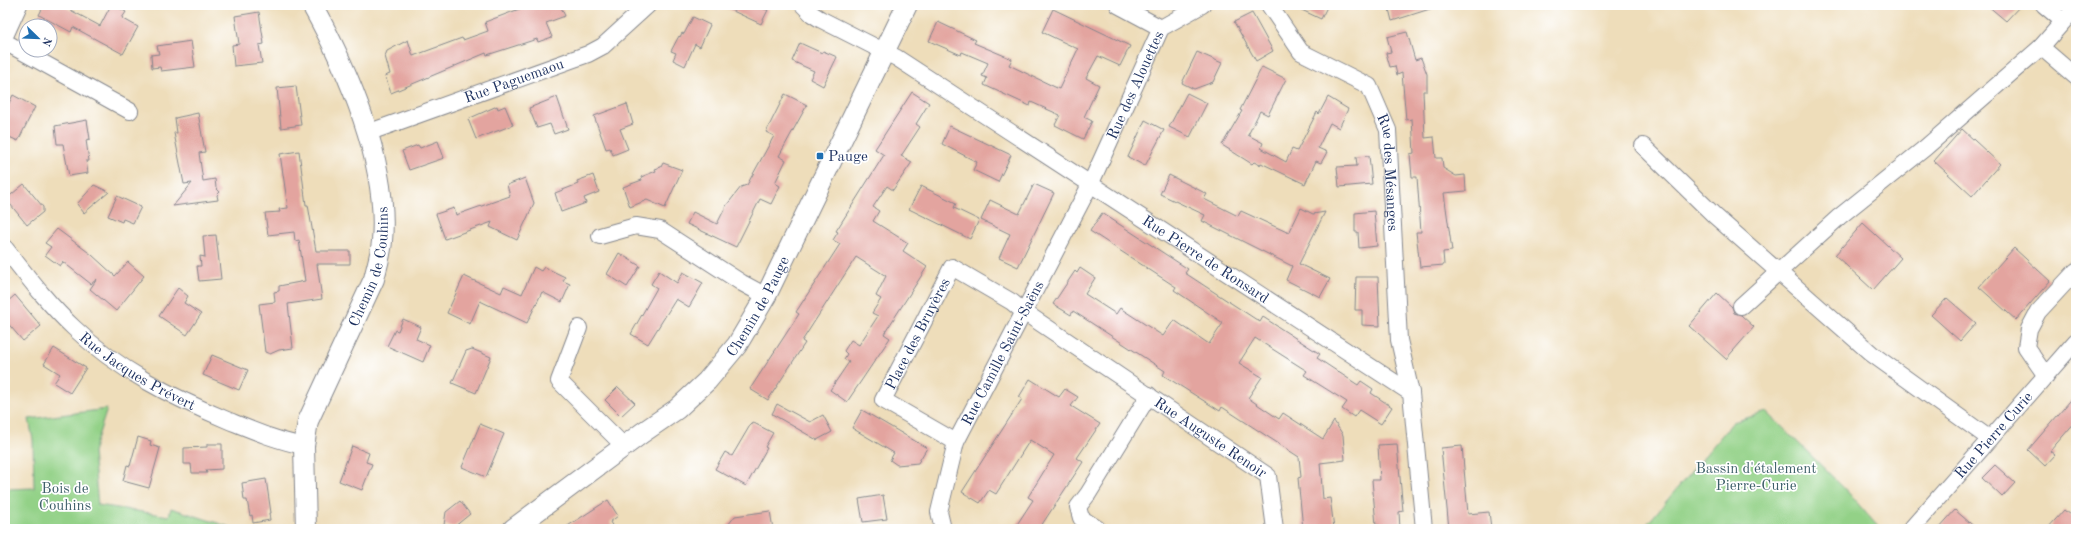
<svg xmlns="http://www.w3.org/2000/svg" width="2081" height="534" font-family="'Old Standard TT',serif">
	<style>
		.green { fill: #93d187; stroke: #578072 }
		.building { fill: #e3a49f }
		.lines { fill: none; stroke-linecap: round; stroke-linejoin: round }
		.minor-casing { stroke: #84868c; stroke-width: 18 }
		.tertiary-casing { stroke: #84868c; stroke-width: 22 }
		.minor { stroke: #fff; stroke-width: 16 }
		.tertiary { stroke: #fff; stroke-width: 20 }
		.poi-dot { fill: #1f6fb2; stroke: #fff; stroke-width: 1.5 }
		.labels { text-anchor: middle; stroke-width: 3.5; stroke-linejoin: round; paint-order: stroke }
		.street-label { font-size: 15px; fill: #1b2f5e; stroke: #fff }
		.poi-label { font-size: 15px; fill: #1b2f5e; stroke: #fff; text-anchor: start }
		.park-label { font-size: 15px; fill: #3f606a; stroke: #fff }
	</style>
	<rect width="100%" height="100%" fill="#fff"/>
	<filter id="ink" filterUnits="userSpaceOnUse"><feTurbulence type="fractalNoise" baseFrequency=".025" numOctaves="2"/><feDisplacementMap in="SourceGraphic" scale="8" xChannelSelector="R" yChannelSelector="G"/><feConvolveMatrix kernelMatrix="1 2 1 2 8 2 1 2 1" color-interpolation-filters="sRGB"/></filter>
	<filter id="wash" filterUnits="userSpaceOnUse"><feTurbulence type="fractalNoise" baseFrequency=".012" numOctaves="4" result="noise"/><feDisplacementMap in="SourceGraphic" scale="16" xChannelSelector="R" yChannelSelector="G"/><feGaussianBlur stdDeviation="0.9" result="paint"/><feColorMatrix in="noise" values="0 0 0 0 0 0 0 0 0 0 0 0 0 0 0 0 0 1.4 0 .05"/><feComposite in="paint" operator="in"/></filter>
	<g filter="url(#wash)">
		<rect width="100%" height="100%" fill="#eeddba"/>
		<g class="green">
			<path d="M 107,409 L 93,452 L 98,505 L 169,516 L 171,508 L 236,529 L 5,529 L 5,489 L 34,488 L 33,440 L 29,419 Z"/>
			<path d="M 1767,412 L 1846,490 L 1880,529 L 1643,529 L 1733,422 Z"/>
		</g>
		<g id="blocks">
			<g class="building">
				<path d="M 44,5 L 61,5 L 100,26 L 111,5 L 114,5 L 126,12 L 122,18 L 138,27 L 123,54 L 73,27 L 71,32 L 39,15 Z"/>
				<path d="M 530,5 L 560,5 L 565,16 L 546,23 L 552,37 L 538,42 L 537,39 L 487,55 L 486,53 L 391,93 L 385,76 L 390,74 L 385,56 L 387,51 L 408,40 L 413,56 L 462,38 L 463,40 L 488,31 L 485,22 Z"/>
				<path d="M 720,5 L 766,5 L 764,9 L 768,10 L 761,24 Z"/>
				<path d="M 1291,5 L 1328,5 L 1321,19 Z"/>
				<path d="M 1388,5 L 1433,5 L 1433,8 L 1392,21 Z"/>
				<path d="M 1987,5 L 2021,5 L 2006,21 Z"/>
				<path d="M 1053,9 L 1130,46 L 1120,66 L 1098,56 L 1086,78 L 1099,85 L 1084,117 L 1092,121 L 1083,139 L 1055,125 L 1060,115 L 1031,102 L 1030,106 L 984,85 L 987,78 L 982,76 L 988,63 L 962,52 L 961,55 L 929,41 L 938,22 L 976,40 L 974,43 L 1012,59 L 1009,65 L 1059,89 L 1078,49 L 1042,32 Z"/>
				<path d="M 259,12 L 264,44 L 259,45 L 262,63 L 234,66 L 232,45 L 239,44 L 235,16 Z"/>
				<path d="M 1252,13 L 1273,51 L 1256,61 L 1234,22 Z"/>
				<path d="M 693,17 L 710,25 L 700,47 L 695,44 L 685,66 L 673,60 L 676,53 L 671,51 L 679,36 L 680,37 L 682,33 L 684,34 Z"/>
				<path d="M 1407,32 L 1415,60 L 1421,58 L 1427,74 L 1427,91 L 1423,91 L 1425,138 L 1434,137 L 1436,158 L 1442,158 L 1443,168 L 1456,176 L 1465,175 L 1466,191 L 1444,193 L 1452,251 L 1443,252 L 1444,265 L 1420,267 L 1416,232 L 1421,232 L 1419,204 L 1417,177 L 1412,177 L 1410,154 L 1414,153 L 1412,119 L 1406,120 L 1402,73 L 1397,75 L 1395,66 L 1390,67 L 1386,53 L 1391,52 L 1387,37 Z"/>
				<path d="M 191,41 L 195,67 L 161,71 L 160,67 L 152,68 L 151,55 L 159,54 L 157,46 Z"/>
				<path d="M 800,43 L 822,53 L 823,51 L 837,57 L 823,86 L 810,79 L 814,71 L 792,61 Z"/>
				<path d="M 1197,52 L 1222,63 L 1213,82 L 1194,89 L 1182,83 Z"/>
				<path d="M 1262,67 L 1286,79 L 1268,115 L 1260,111 L 1248,135 L 1263,143 L 1261,148 L 1286,162 L 1292,149 L 1297,151 L 1317,112 L 1319,114 L 1328,97 L 1348,109 L 1339,128 L 1330,123 L 1318,148 L 1327,152 L 1321,163 L 1316,161 L 1305,184 L 1261,163 L 1260,165 L 1254,162 L 1252,164 L 1222,145 L 1242,111 L 1240,110 Z"/>
				<path d="M 296,86 L 301,125 L 281,128 L 277,88 Z"/>
				<path d="M 912,92 L 929,103 L 916,124 L 920,127 L 901,156 L 912,162 L 893,190 L 887,186 L 873,207 L 879,211 L 873,221 L 908,243 L 903,251 L 927,267 L 884,334 L 890,338 L 847,402 L 830,390 L 849,362 L 844,359 L 847,354 L 844,351 L 851,340 L 859,345 L 878,316 L 872,313 L 881,299 L 876,296 L 886,276 L 856,257 L 802,341 L 805,343 L 768,400 L 750,389 L 799,314 L 796,312 L 840,244 L 833,240 L 838,232 L 836,231 L 884,155 L 875,149 Z"/>
				<path d="M 1187,93 L 1207,103 L 1190,137 L 1169,127 Z"/>
				<path d="M 785,94 L 807,105 L 779,156 L 786,160 L 775,183 L 780,186 L 771,204 L 760,199 L 736,247 L 687,224 L 693,212 L 717,224 L 726,206 L 741,187 L 747,185 L 774,136 L 766,132 Z"/>
				<path d="M 13,95 L 35,107 L 18,141 L 5,135 L 5,111 Z"/>
				<path d="M 557,97 L 568,129 L 554,134 L 550,124 L 537,128 L 529,108 Z"/>
				<path d="M 627,104 L 633,124 L 620,129 L 628,149 L 613,155 L 610,148 L 606,149 L 594,116 Z"/>
				<path d="M 497,106 L 498,109 L 505,106 L 513,125 L 476,139 L 468,119 Z"/>
				<path d="M 198,113 L 205,152 L 199,153 L 203,181 L 215,179 L 216,188 L 220,192 L 217,195 L 218,200 L 173,206 L 192,183 L 184,184 L 174,133 L 177,133 L 175,118 Z"/>
				<path d="M 87,120 L 90,139 L 86,140 L 89,161 L 86,161 L 88,173 L 69,176 L 63,144 L 57,144 L 55,126 Z"/>
				<path d="M 1145,120 L 1164,130 L 1145,166 L 1128,157 Z"/>
				<path d="M 950,126 L 1011,155 L 998,182 L 973,170 L 977,162 L 942,144 Z"/>
				<path d="M 1962,129 L 2000,164 L 1972,196 L 1934,161 Z"/>
				<path d="M 438,141 L 444,158 L 409,170 L 402,151 L 418,145 L 420,148 Z"/>
				<path d="M 299,151 L 306,205 L 308,205 L 316,251 L 350,251 L 350,264 L 317,264 L 322,299 L 288,304 L 293,348 L 279,350 L 270,354 L 265,352 L 259,304 L 275,302 L 274,292 L 279,291 L 279,286 L 305,281 L 299,240 L 295,241 L 294,232 L 268,235 L 265,213 L 280,212 L 279,209 L 288,208 L 280,154 Z"/>
				<path d="M 1369,156 L 1372,184 L 1339,187 L 1337,167 L 1357,166 L 1356,157 Z"/>
				<path d="M 663,163 L 682,170 L 665,208 L 647,200 L 630,207 L 623,187 L 642,180 L 641,177 L 656,171 L 655,169 L 661,167 Z"/>
				<path d="M 593,175 L 599,192 L 584,198 L 586,203 L 561,212 L 555,193 L 578,184 L 577,181 Z"/>
				<path d="M 1169,175 L 1207,194 L 1204,199 L 1238,216 L 1241,211 L 1289,233 L 1301,208 L 1313,214 L 1325,212 L 1299,264 L 1330,279 L 1320,297 L 1286,280 L 1292,266 L 1202,221 L 1205,215 L 1160,194 Z"/>
				<path d="M 525,178 L 534,203 L 517,240 L 490,227 L 492,222 L 445,239 L 436,214 L 454,208 L 456,215 L 510,196 L 507,185 Z"/>
				<path d="M 24,184 L 43,207 L 43,212 L 27,225 L 6,199 Z"/>
				<path d="M 1034,184 L 1054,193 L 1018,267 L 999,258 L 1010,234 L 981,220 L 990,200 L 1019,214 Z"/>
				<path d="M 94,185 L 109,192 L 84,213 L 77,204 Z"/>
				<path d="M 921,186 L 956,203 L 954,208 L 979,220 L 970,239 L 909,209 Z"/>
				<path d="M 117,196 L 141,207 L 133,223 L 123,219 L 122,222 L 108,216 Z"/>
				<path d="M 1374,211 L 1377,246 L 1359,248 L 1358,232 L 1355,232 L 1355,213 Z"/>
				<path d="M 1102,213 L 1188,269 L 1185,273 L 1214,292 L 1260,322 L 1263,317 L 1320,354 L 1317,358 L 1358,385 L 1361,381 L 1373,389 L 1371,393 L 1392,407 L 1381,424 L 1359,410 L 1354,417 L 1342,409 L 1347,402 L 1304,375 L 1307,371 L 1255,338 L 1239,363 L 1262,377 L 1248,398 L 1279,419 L 1283,413 L 1323,439 L 1334,421 L 1343,435 L 1345,460 L 1320,463 L 1323,499 L 1330,498 L 1334,528 L 1303,529 L 1298,478 L 1301,477 L 1299,457 L 1222,407 L 1220,411 L 1163,375 L 1165,371 L 1073,311 L 1071,315 L 1053,304 L 1075,271 L 1077,273 L 1080,268 L 1095,278 L 1085,294 L 1116,314 L 1120,308 L 1163,336 L 1174,320 L 1209,344 L 1223,323 L 1174,290 L 1176,287 L 1090,231 Z"/>
				<path d="M 1863,223 L 1901,258 L 1873,290 L 1835,255 Z"/>
				<path d="M 57,229 L 92,255 L 115,276 L 128,262 L 144,276 L 116,311 L 90,289 L 97,279 L 91,284 L 63,262 L 60,266 L 45,255 L 51,247 L 45,243 Z"/>
				<path d="M 216,235 L 221,279 L 199,281 L 197,266 L 201,266 L 200,256 L 205,257 L 203,236 Z"/>
				<path d="M 2014,248 L 2050,281 L 2016,320 L 1979,287 Z"/>
				<path d="M 619,253 L 640,266 L 627,287 L 607,274 Z"/>
				<path d="M 534,267 L 541,271 L 544,267 L 565,277 L 563,281 L 570,284 L 562,302 L 542,292 L 527,323 L 480,301 L 470,324 L 447,313 L 464,276 L 501,293 L 504,286 L 522,294 Z"/>
				<path d="M 659,271 L 677,283 L 683,272 L 703,283 L 689,307 L 676,299 L 648,344 L 631,334 L 657,288 L 651,284 Z"/>
				<path d="M 1356,277 L 1378,277 L 1380,326 L 1362,325 L 1362,310 L 1355,310 Z"/>
				<path d="M 178,288 L 188,296 L 184,303 L 201,314 L 187,335 L 159,316 Z"/>
				<path d="M 1717,293 L 1732,307 L 1734,313 L 1741,315 L 1754,327 L 1726,359 L 1689,326 Z"/>
				<path d="M 15,295 L 41,326 L 23,341 L 5,320 L 5,304 Z"/>
				<path d="M 1947,298 L 1976,323 L 1960,341 L 1931,315 Z"/>
				<path d="M 403,319 L 421,327 L 416,339 L 430,345 L 423,362 L 387,346 L 395,330 L 398,331 Z"/>
				<path d="M 54,348 L 86,368 L 70,393 L 54,383 L 60,374 L 44,364 Z"/>
				<path d="M 472,349 L 491,357 L 476,393 L 452,383 L 466,351 Z"/>
				<path d="M 212,355 L 248,370 L 239,390 L 203,375 Z"/>
				<path d="M 1030,379 L 1059,397 L 1065,389 L 1078,397 L 1071,406 L 1100,424 L 1077,458 L 1083,462 L 1039,529 L 1014,529 L 1033,500 L 1028,497 L 1054,455 L 1030,440 L 996,494 L 989,490 L 980,503 L 962,492 L 1022,399 L 1019,397 Z"/>
				<path d="M 618,387 L 635,403 L 621,416 L 605,400 Z"/>
				<path d="M 2076,394 L 2076,421 L 2050,451 L 2055,455 L 2045,466 L 2028,450 Z"/>
				<path d="M 777,404 L 810,422 L 823,415 L 832,432 L 817,440 L 772,414 Z"/>
				<path d="M 862,410 L 927,448 L 918,463 L 897,465 L 890,460 L 894,453 L 852,428 Z"/>
				<path d="M 752,422 L 773,433 L 765,447 L 767,448 L 746,486 L 715,469 L 725,452 L 732,456 Z"/>
				<path d="M 480,424 L 504,434 L 486,477 L 462,467 Z"/>
				<path d="M 138,437 L 151,441 L 150,445 L 160,448 L 149,488 L 123,481 L 127,465 L 130,466 Z"/>
				<path d="M 207,444 L 222,444 L 222,469 L 206,470 L 207,473 L 192,473 L 191,464 L 184,464 L 184,448 L 207,447 Z"/>
				<path d="M 1397,444 L 1403,511 L 1399,512 L 1400,529 L 1380,529 L 1379,525 L 1376,525 L 1372,480 L 1380,480 L 1378,445 Z"/>
				<path d="M 352,446 L 369,453 L 366,462 L 372,464 L 362,490 L 339,481 Z"/>
				<path d="M 1462,446 L 1468,514 L 1489,512 L 1491,528 L 1449,529 L 1441,448 Z"/>
				<path d="M 1995,465 L 2015,483 L 2002,497 L 1982,478 Z"/>
				<path d="M 266,479 L 271,513 L 269,513 L 270,520 L 253,523 L 252,515 L 250,516 L 247,500 L 244,500 L 242,483 Z"/>
				<path d="M 883,495 L 887,519 L 863,522 L 859,499 Z"/>
				<path d="M 608,500 L 618,516 L 610,522 L 614,529 L 563,529 Z"/>
				<path d="M 460,501 L 470,514 L 454,527 L 444,525 L 446,512 Z"/>
				<path d="M 1955,510 L 1977,529 L 1938,529 Z"/>
				<path d="M 2064,510 L 2076,520 L 2076,529 L 2047,529 Z"/>
				<path d="M 770,511 L 773,529 L 725,529 L 735,516 Z"/>
			</g>
		</g>
	</g>
	<g filter="url(#ink)">
		<use href="#blocks" fill-opacity="0" stroke="#84868c" stroke-width="1"/>
		<g class="lines">
			<defs>
				<g id="minor">
					<path id="s1" d="M 803,5 L 812,14 L 820,19 L 897,58 L 1411,393 L 1424,529"/>
					<path d="M 1118,5 L 1161,28"/>
					<path id="s2" d="M 1269,5 L 1301,52 L 1369,86 L 1388,130 L 1399,340 L 1411,393"/>
					<path d="M 2044,5 L 2063,21"/>
					<path d="M 5,36 L 19,5"/>
					<path d="M 5,42 L 130,111"/>
					<path d="M 2041,47 L 2076,77"/>
					<path id="s3" d="M 367,133 L 588,54 L 603,46 L 648,5"/>
					<path d="M 1643,146 L 1715,216 L 1872,354 L 1990,439"/>
					<path d="M 600,236 L 636,226 L 660,230 L 742,283 L 766,296"/>
					<path id="s4" d="M 5,248 C 27,276 48,304 74,328 C 118,370 172,397 227,420 C 252,430 277,441 304,446"/>
					<path d="M 1741,306 L 1839,217 L 1925,148 L 2041,47 L 2076,7"/>
					<path d="M 579,328 L 559,381 L 624,446"/>
					<path d="M 2046,376 L 2026,347 L 2029,329 L 2038,312 L 2076,271"/>
					<path id="s5" d="M 956,442 L 883,400 L 952,267 L 1012,302 L 1024,312 L 1268,476 L 1275,529"/>
					<path id="s6" d="M 943,529 L 939,512 L 956,442 L 1090,185 L 1161,28 L 1202,5"/>
					<path d="M 1098,529 L 1081,518 L 1078,507 L 1088,494 L 1149,395"/>
					<path id="s7" d="M 1911,529 L 2076,341"/>
				</g>
				<g id="tertiary">
					<path id="s8" d="M 306,529 L 304,446 L 308,421 L 374,279 C 377,266 381,254 382,241 C 389,164 348,70 312,5"/>
					<path id="s9" d="M 513,529 L 642,433 L 677,409 L 707,381 L 737,345 L 766,296 L 907,5"/>
				</g>
			</defs>
			<use href="#minor" class="minor-casing"/>
			<use href="#tertiary" class="tertiary-casing"/>
			<use href="#minor" class="minor"/>
			<use href="#tertiary" class="tertiary"/>
		</g>
	</g>
	<rect class="poi-dot" x="816" y="152" width="8" height="8" rx="2"/>
	<g class="labels">
		<g class="street-label">
			<text dy="5" stroke="none"><textPath href="#s3" startOffset="156">Rue Paguemaou</textPath></text>
			<text dy="5" stroke="none"><textPath href="#s6" startOffset="489">Rue des Alouettes</textPath></text>
			<text dy="5" stroke="none"><textPath href="#s2" startOffset="223">Rue des Mésanges</textPath></text>
			<text dy="5" stroke="none"><textPath href="#s1" startOffset="477">Rue Pierre de Ronsard</textPath></text>
			<text dy="5" stroke="none"><textPath href="#s8" startOffset="276">Chemin de Couhins</textPath></text>
			<text dy="5" stroke="none"><textPath href="#s9" startOffset="335">Chemin de Pauge</textPath></text>
			<text dy="5" stroke="none"><textPath href="#s5" startOffset="159">Place des Bruyères</textPath></text>
			<text dy="5" stroke="none"><textPath href="#s6" startOffset="190">Rue Camille Saint-Saëns</textPath></text>
			<text dy="5" stroke="none"><textPath href="#s4" startOffset="183">Rue Jacques Prévert</textPath></text>
			<text dy="5" stroke="none"><textPath href="#s7" startOffset="125">Rue Pierre Curie</textPath></text>
			<text dy="5" stroke="none"><textPath href="#s5" startOffset="544">Rue Auguste Renoir</textPath></text>
		</g>
		<g class="poi-label">
			<text x="828" y="161">Pauge</text>
		</g>
		<g class="park-label">
			<text x="1756" y="473">Bassin d'étalement<tspan x="1756" dy="17">Pierre-Curie</tspan></text>
			<text x="65" y="493">Bois de<tspan x="65" dy="17">Couhins</tspan></text>
		</g>
	</g>
	<rect width="2081" height="534" fill="none" stroke="#fff" stroke-width="20"/>
	<g transform="translate(38 38) rotate(113)"><circle r="19" fill="#ffffff" stroke="#a4acbf"/>
	<path d="M0-3L7 15L0 10L-7 15Z" fill="#1f6fb2"/>
	<text y="-6" font-size="11" font-weight="bold" text-anchor="middle" fill="#1b2f5e">N</text>
	</g>
</svg>
